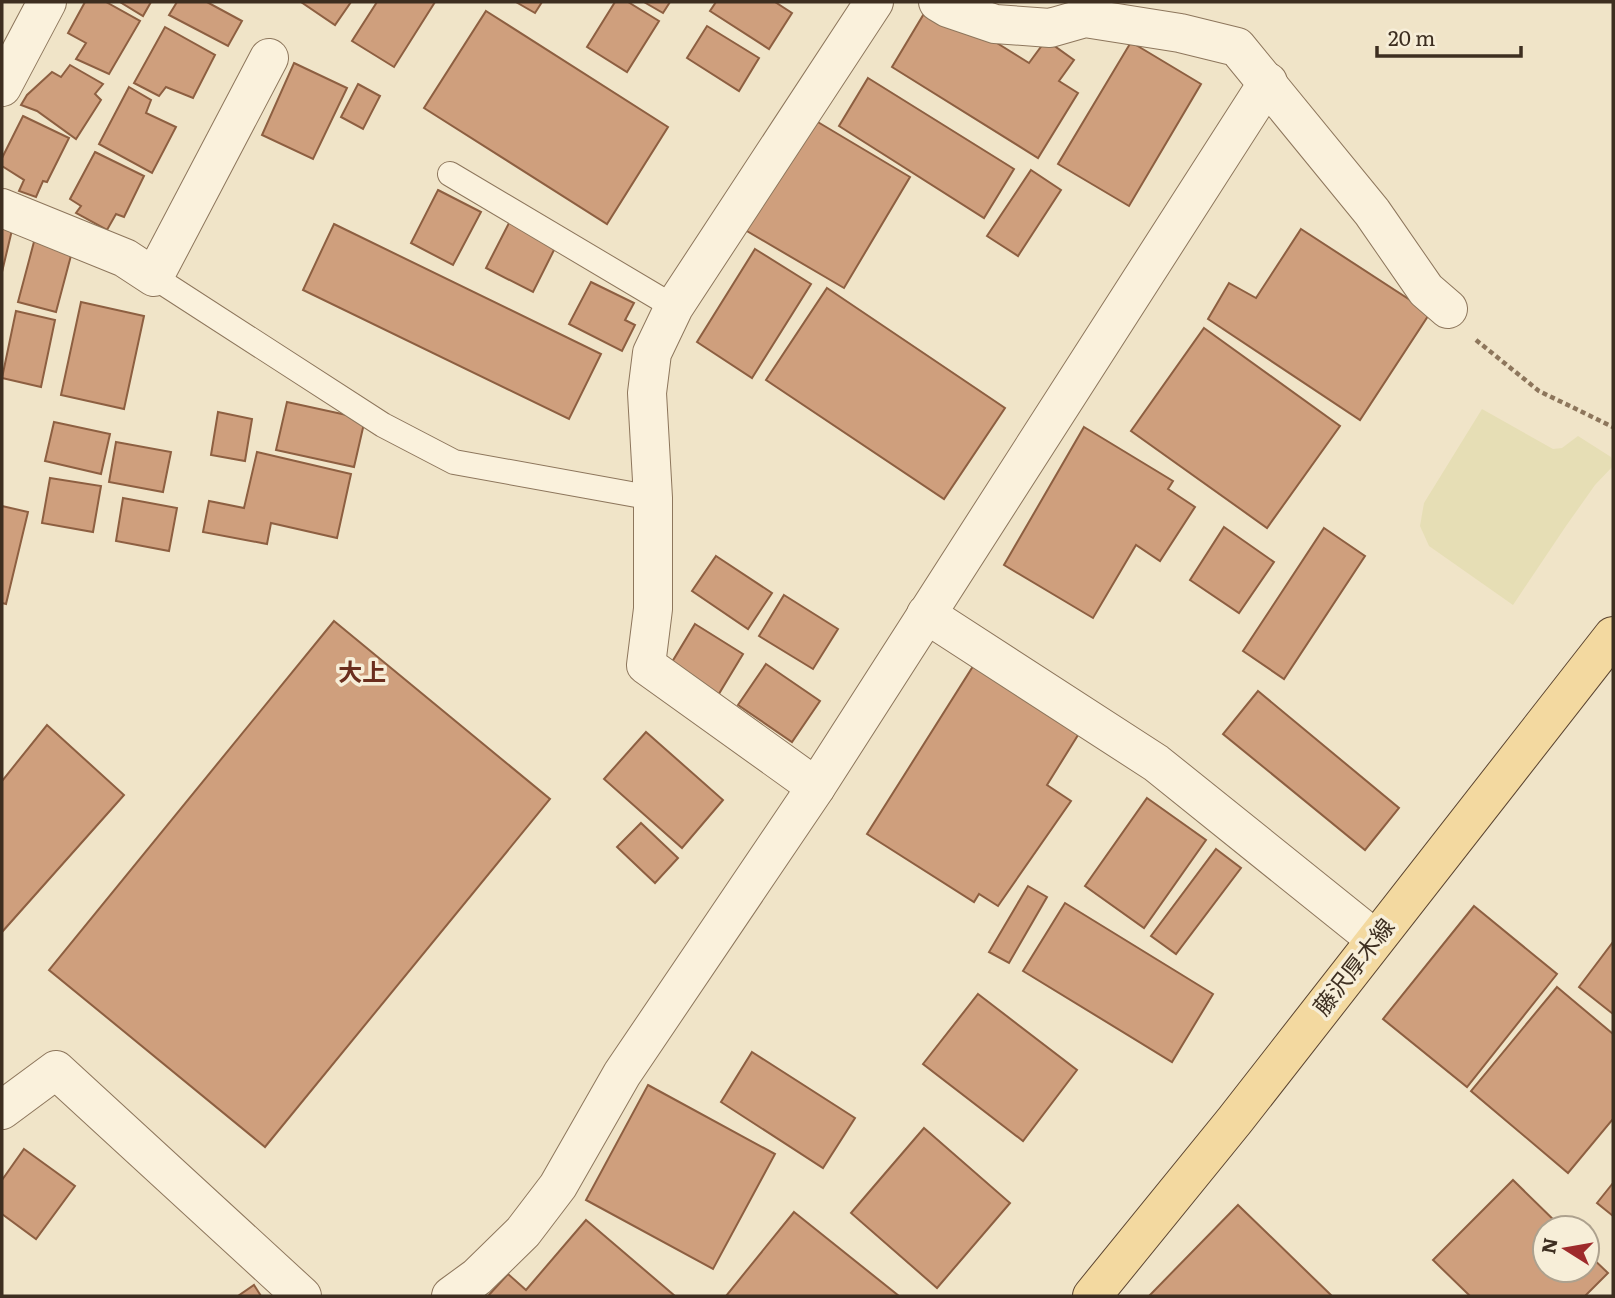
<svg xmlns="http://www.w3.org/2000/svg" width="1615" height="1298" font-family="Literata,'Noto Sans JP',serif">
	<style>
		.farmland { fill: #e6deb5 }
		.building { fill: #cf9f7d; stroke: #8d5f41; stroke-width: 2 }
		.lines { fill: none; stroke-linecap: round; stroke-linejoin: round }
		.lane-casing { stroke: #8d765c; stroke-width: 26 }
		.street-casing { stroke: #8d765c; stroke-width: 40 }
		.primary-casing { stroke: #5b4430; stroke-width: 40 }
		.path { stroke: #8d765c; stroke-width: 4.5; stroke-dasharray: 5 3.5; stroke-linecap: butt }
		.lane { stroke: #faf1dc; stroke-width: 24 }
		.street { stroke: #faf1dc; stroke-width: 38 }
		.primary { stroke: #f3d9a0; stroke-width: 38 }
		.labels { text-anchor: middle; stroke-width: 7; stroke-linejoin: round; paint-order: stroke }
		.street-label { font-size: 23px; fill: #3d2e20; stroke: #f7eed8 }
		.neighbourhood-label { font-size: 24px; font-weight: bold; fill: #6b2e1e; stroke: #f7eed8 }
	</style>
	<rect width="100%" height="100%" fill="#f0e4c8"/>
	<path class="farmland" d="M 1482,409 L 1553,449 L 1562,448 L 1578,436 L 1611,457 L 1613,461 L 1613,466 L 1595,485 L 1566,526 L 1513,605 L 1429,546 L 1420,526 L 1424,503 Z"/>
	<g class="building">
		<path d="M 85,2 L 106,2 L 140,21 L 109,74 L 76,59 L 86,43 L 68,33 Z"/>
		<path d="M 120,2 L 151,2 L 143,16 Z"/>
		<path d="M 177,2 L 207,2 L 242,21 L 228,46 L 169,15 Z"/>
		<path d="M 301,2 L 351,2 L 335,25 Z"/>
		<path d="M 377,2 L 435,2 L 394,67 L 352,41 Z"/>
		<path d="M 516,2 L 542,2 L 535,13 Z"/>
		<path d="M 615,2 L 628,2 L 659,21 L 627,72 L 587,47 Z"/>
		<path d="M 644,2 L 670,2 L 663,13 Z"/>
		<path d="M 716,2 L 775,2 L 792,13 L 769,49 L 710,11 Z"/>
		<path d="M 931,2 L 1029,63 L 1046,40 L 1074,60 L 1059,81 L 1078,93 L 1038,158 L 892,67 Z"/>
		<path d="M 486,11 L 668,127 L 607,224 L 424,108 Z"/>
		<path d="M 707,26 L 759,58 L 739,91 L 687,58 Z"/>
		<path d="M 165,27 L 215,55 L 193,98 L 166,87 L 159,96 L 134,83 Z"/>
		<path d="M 1131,42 L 1201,84 L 1129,206 L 1058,164 Z"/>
		<path d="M 294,63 L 347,88 L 313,159 L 262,135 Z"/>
		<path d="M 70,65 L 103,84 L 95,94 L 101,100 L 76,139 L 37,111 L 21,105 L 27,95 L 52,72 L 61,77 Z"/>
		<path d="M 868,78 L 1014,169 L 984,218 L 839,126 Z"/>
		<path d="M 358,84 L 380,96 L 363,129 L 341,117 Z"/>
		<path d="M 129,87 L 151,100 L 146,113 L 176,127 L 152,173 L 99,144 Z"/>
		<path d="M 806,115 L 910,177 L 844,288 L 740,227 Z"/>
		<path d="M 23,116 L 69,138 L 47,182 L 43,181 L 36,197 L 19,191 L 24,180 L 2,166 L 2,158 Z"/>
		<path d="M 95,152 L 144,176 L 124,217 L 116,214 L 107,230 L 76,213 L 81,206 L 70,199 Z"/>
		<path d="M 1031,170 L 1061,190 L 1018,256 L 987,236 Z"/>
		<path d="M 438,190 L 481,212 L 453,265 L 411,243 Z"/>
		<path d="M 510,221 L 557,244 L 533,292 L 486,268 Z"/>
		<path d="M 334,224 L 601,354 L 569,419 L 303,290 Z"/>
		<path d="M 2,228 L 12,230 L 2,272 Z"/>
		<path d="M 1301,229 L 1430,313 L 1360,420 L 1208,319 L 1229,283 L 1256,298 Z"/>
		<path d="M 35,238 L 73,248 L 56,312 L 18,302 Z"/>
		<path d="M 755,249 L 811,284 L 752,378 L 697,342 Z"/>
		<path d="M 591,282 L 634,303 L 625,320 L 635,325 L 622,351 L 569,324 Z"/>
		<path d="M 827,288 L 1005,408 L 944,499 L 766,380 Z"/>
		<path d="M 81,302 L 144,316 L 124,409 L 61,395 Z"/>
		<path d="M 16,311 L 55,320 L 41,387 L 2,378 Z"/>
		<path d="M 1204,328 L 1340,426 L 1267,528 L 1131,431 Z"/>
		<path d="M 287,402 L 365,419 L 354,467 L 276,450 Z"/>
		<path d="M 218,412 L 252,419 L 245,461 L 211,455 Z"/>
		<path d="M 54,422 L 110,434 L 101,474 L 45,461 Z"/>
		<path d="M 1084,427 L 1173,481 L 1168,489 L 1195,507 L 1160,561 L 1136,545 L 1093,618 L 1004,565 Z"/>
		<path d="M 116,442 L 171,452 L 163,492 L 109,482 Z"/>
		<path d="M 257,452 L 351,474 L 337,538 L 271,523 L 267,544 L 203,532 L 209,501 L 244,508 Z"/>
		<path d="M 50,478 L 101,486 L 93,532 L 42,523 Z"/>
		<path d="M 123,498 L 177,508 L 169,551 L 116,541 Z"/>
		<path d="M 2,506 L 28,512 L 6,604 L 2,603 Z"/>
		<path d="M 1224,527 L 1274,562 L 1239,613 L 1190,580 Z"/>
		<path d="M 1324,528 L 1365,556 L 1284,679 L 1243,651 Z"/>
		<path d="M 716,556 L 772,593 L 748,629 L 692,591 Z"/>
		<path d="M 784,595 L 838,629 L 813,669 L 759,636 Z"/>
		<path d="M 334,621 L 550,799 L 265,1147 L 49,970 Z"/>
		<path d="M 695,624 L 743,654 L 717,697 L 669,667 Z"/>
		<path d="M 977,660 L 1083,727 L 1047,785 L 1071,801 L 998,906 L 979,894 L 974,902 L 867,834 Z"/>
		<path d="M 766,664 L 820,701 L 792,742 L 738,705 Z"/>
		<path d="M 1258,691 L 1399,808 L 1365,850 L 1223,734 Z"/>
		<path d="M 47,725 L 124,795 L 2,932 L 2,781 Z"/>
		<path d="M 646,732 L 723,800 L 682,848 L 604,779 Z"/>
		<path d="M 1147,798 L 1206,840 L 1144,928 L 1085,886 Z"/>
		<path d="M 641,823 L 678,858 L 655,883 L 617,847 Z"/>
		<path d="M 1216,849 L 1241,868 L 1176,954 L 1151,936 Z"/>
		<path d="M 1028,886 L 1047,897 L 1009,963 L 989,952 Z"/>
		<path d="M 1065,903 L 1213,994 L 1172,1062 L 1023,971 Z"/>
		<path d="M 1474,906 L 1557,974 L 1467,1087 L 1383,1019 Z"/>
		<path d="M 1613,942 L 1613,1014 L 1579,987 Z"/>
		<path d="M 1557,987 L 1613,1034 L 1613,1119 L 1568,1173 L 1471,1091 Z"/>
		<path d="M 978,994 L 1077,1070 L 1023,1141 L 923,1064 Z"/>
		<path d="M 752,1052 L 855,1118 L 823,1168 L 721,1102 Z"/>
		<path d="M 648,1085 L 775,1154 L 713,1269 L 586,1200 Z"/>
		<path d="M 924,1128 L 1010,1203 L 937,1288 L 851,1213 Z"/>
		<path d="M 24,1149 L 75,1186 L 36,1239 L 2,1214 L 2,1180 Z"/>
		<path d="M 1513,1180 L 1562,1228 L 1545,1228 L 1545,1270 L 1587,1270 L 1587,1253 L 1608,1273 L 1585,1296 L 1470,1296 L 1433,1260 Z"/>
		<path d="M 1613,1183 L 1613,1216 L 1597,1203 Z"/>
		<path d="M 1238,1205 L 1332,1296 L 1149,1296 Z"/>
		<path d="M 794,1212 L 899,1296 L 726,1296 Z"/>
		<path d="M 586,1220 L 675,1296 L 488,1296 L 508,1274 L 526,1290 Z"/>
		<path d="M 254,1285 L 261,1296 L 238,1296 Z"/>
	</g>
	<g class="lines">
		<defs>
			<g id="lane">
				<path d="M 450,174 L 674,307"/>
				<path d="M 154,277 L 383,425 L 454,462 L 653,498"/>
			</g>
			<g id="street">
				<path d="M 938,2 L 948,8 L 995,24 L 1050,28 L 1085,18 L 1180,33 L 1237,47 L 1372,212 L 1426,290 L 1448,309"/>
				<path d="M 2,87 L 47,2"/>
				<path d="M 2,208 L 125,258 L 154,277 L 269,58"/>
				<path d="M 926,614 L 1156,763 L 1375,939"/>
				<path d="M 816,787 L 646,665 L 653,609 L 653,498 L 647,393 L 652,353 L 674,307 L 874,2"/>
				<path d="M 2,1110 L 56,1070 L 302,1296"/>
				<path d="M 451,1296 L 477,1277 L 523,1232 L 558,1186 L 622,1074 L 816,787 L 1268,82"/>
			</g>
			<path id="primary" d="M 1092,1296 L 1235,1120 L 1613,636"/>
		</defs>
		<use href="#lane" class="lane-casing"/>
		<use href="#street" class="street-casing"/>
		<use href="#primary" class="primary-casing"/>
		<path class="path" d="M 1476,340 L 1539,391 L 1613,427"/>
		<use href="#lane" class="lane"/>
		<use href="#street" class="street"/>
		<use href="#primary" class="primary"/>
	</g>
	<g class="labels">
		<g class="street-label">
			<text transform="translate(1354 967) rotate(-52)" y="8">藤沢厚木線</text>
		</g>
		<g class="neighbourhood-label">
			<text x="362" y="681">大上</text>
		</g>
	</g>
	<rect width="1615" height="1298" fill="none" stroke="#3d2e20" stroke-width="7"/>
	<g transform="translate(1566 1249) rotate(281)"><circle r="33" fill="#f7eed8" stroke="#ada18e" stroke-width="2"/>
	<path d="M0-5L12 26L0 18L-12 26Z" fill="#9e2a2b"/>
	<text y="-10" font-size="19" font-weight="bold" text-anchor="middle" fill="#3d2e20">N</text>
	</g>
	<path d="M1377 46v10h144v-10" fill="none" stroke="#3d2e20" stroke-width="3.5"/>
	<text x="1388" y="46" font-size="21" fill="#3d2e20" stroke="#f7eed8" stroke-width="5" paint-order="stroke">20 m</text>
</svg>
